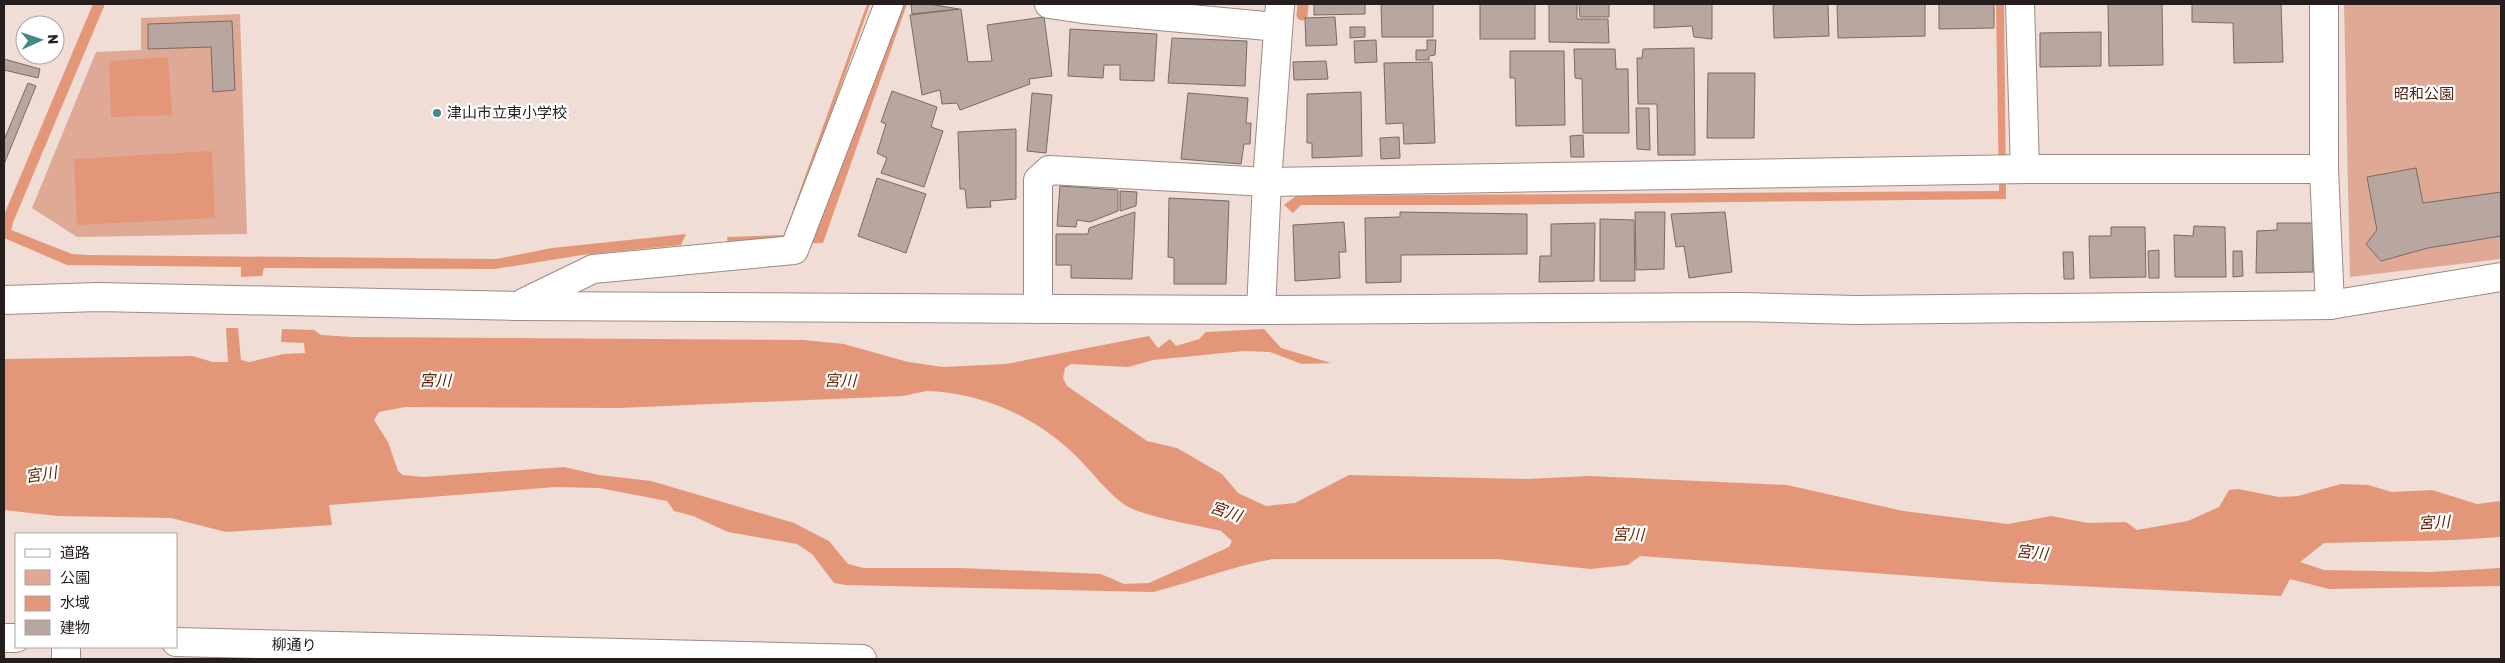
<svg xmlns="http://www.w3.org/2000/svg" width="2505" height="663" font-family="Rubik,'Noto Sans JP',sans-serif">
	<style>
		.green { fill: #dfa995 }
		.water { fill: #e49678; fill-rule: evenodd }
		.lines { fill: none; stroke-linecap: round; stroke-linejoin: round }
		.stream { stroke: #e49678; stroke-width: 11 }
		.building { fill: #b8a7a1; stroke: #7a6a64 }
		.street-casing { stroke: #9c8b85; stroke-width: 30 }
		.secondary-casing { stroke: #9c8b85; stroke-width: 30 }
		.street { stroke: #fff; stroke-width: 28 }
		.secondary { stroke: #fff; stroke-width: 28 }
		.poi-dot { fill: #428a86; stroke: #fff; stroke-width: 2 }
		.labels { text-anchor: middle; stroke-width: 4.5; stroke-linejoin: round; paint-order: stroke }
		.park-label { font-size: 15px; fill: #55240f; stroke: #fff }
		.poi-label { font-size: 15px; fill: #251e1c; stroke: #fff; text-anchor: start }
		.street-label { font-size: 15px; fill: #251e1c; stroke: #fff }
		.water-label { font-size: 16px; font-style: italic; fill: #631f00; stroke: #fff }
	</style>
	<rect width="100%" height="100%" fill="#efddd6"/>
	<g class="green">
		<path d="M 2344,4 L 2501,4 L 2501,259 L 2350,277 Z"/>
		<path d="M 240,14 L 247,234 L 77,237 L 32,208 L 96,52 L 141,50 L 141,18 Z"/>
	</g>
	<g class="water">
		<path d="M 867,4 L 870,4 L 788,235 L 888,4 L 907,4 L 823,243 L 728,245 L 727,237 L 784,235 Z"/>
		<path d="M 1996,4 L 2004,4 L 2006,199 L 1473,205 L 1301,205 L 1293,213 L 1284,205 L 1296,196 L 1999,191 Z"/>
		<path d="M 168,57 L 172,115 L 111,117 L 109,61 Z"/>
		<path d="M 212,151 L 215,218 L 77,225 L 74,159 Z"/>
		<path d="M 6,228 L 72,254 L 89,255 L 496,259 L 552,248 L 686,234 L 681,245 L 582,255 L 495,269 L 264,268 L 262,276 L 241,277 L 241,267 L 67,265 L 4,238 Z"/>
		<path d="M 226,328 L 238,328 L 241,360 L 249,362 L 284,354 L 305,353 L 304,343 L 281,342 L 282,329 L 314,330 L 321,335 L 352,337 L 804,340 L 844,344 L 908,362 L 943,367 L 1006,364 L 1149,336 L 1158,348 L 1170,339 L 1176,346 L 1199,339 L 1206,332 L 1264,329 L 1281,348 L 1331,363 L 1302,364 L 1270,352 L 1244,351 L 1153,360 L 1128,367 L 1071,364 L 1065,368 L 1063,378 L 1067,386 L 1147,441 L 1177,448 L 1222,474 L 1238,493 L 1266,506 L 1295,503 L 1349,475 L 1527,479 L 1589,476 L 1787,485 L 1903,511 L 2008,524 L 2051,516 L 2088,523 L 2126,522 L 2137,530 L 2188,521 L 2219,507 L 2229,490 L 2238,489 L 2279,497 L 2298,496 L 2341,484 L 2368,485 L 2392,492 L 2432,490 L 2477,504 L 2501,501 L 2501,537 L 2454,540 L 2324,543 L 2300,562 L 2324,570 L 2430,572 L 2501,568 L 2501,586 L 2329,589 L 2290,579 L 2281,596 L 1995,582 L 1640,556 L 1628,565 L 1590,569 L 1497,559 L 1273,559 C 1232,566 1193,582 1153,592 L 846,585 L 834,583 L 812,554 L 797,544 L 728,532 L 693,516 L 674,511 L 667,501 L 599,488 L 556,487 L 329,505 L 332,525 L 226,532 L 171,518 L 57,516 L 4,510 L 4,359 L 192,356 L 213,362 L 228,362 ZM 926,391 C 980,392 1034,416 1074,454 C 1091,470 1106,492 1125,505 C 1140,516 1201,526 1221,531 L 1232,541 L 1229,547 L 1149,583 L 1124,584 L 1101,574 L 961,568 L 864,568 L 848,564 L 829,541 L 794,523 L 651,481 L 599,475 L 564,467 L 423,477 L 403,475 L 398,471 L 388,442 L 374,420 L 379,412 L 405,407 L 619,408 L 903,396 Z"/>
	</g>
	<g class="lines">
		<g class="stream">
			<path d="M 1302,15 L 1303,4"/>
			<path d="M 5,233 L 8,220 L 99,4"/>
		</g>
	</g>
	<g class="building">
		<path d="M 911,4 L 929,4 L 959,9 L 912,14 Z"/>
		<path d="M 1314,4 L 1365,4 L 1365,14 L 1314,15 Z"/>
		<path d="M 1381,4 L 1433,4 L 1433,37 L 1382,37 Z"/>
		<rect x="1480" y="4" width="55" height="35"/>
		<path d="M 1549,4 L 1577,4 L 1577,19 L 1608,19 L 1609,43 L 1549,42 Z"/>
		<path d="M 1579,4 L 1609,4 L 1609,17 L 1580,17 Z"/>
		<path d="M 1654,4 L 1712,4 L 1712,39 L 1694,37 L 1692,26 L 1654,28 Z"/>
		<path d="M 1773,4 L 1828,4 L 1829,36 L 1774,38 Z"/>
		<path d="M 1837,4 L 1925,4 L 1925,36 L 1838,38 Z"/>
		<path d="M 1939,4 L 1994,4 L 1994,28 L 1939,29 Z"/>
		<path d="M 2108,4 L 2162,4 L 2163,65 L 2109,66 Z"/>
		<path d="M 2192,4 L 2281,4 L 2283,62 L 2234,63 L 2233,23 L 2192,22 Z"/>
		<path d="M 961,9 L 968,62 L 992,61 L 987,25 L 1044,17 L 1052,76 L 1029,79 L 1030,84 L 960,110 L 957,103 L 942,104 L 940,90 L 922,95 L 910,15 Z"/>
		<path d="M 1335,17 L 1337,45 L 1306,46 L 1305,18 Z"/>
		<path d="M 232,21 L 235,90 L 213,92 L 211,47 L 148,49 L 148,24 Z"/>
		<path d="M 1350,27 L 1365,27 L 1365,37 L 1350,38 Z"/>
		<path d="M 1070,29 L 1157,34 L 1154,81 L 1120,80 L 1120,65 L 1104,65 L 1103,78 L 1068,76 Z"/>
		<path d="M 2101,32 L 2101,66 L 2040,67 L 2040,33 Z"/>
		<path d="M 1172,38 L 1247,41 L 1245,86 L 1168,83 Z"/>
		<path d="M 1376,40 L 1377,62 L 1355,63 L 1354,41 Z"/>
		<path d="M 1427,40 L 1436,40 L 1435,55 L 1429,56 L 1429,60 L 1416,60 L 1416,50 L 1427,50 Z"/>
		<path d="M 1694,48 L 1695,155 L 1658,155 L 1657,104 L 1638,104 L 1637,58 L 1642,58 L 1643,49 Z"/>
		<path d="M 1574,49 L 1615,49 L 1616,69 L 1628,69 L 1629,133 L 1583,133 L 1582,79 L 1575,78 Z"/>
		<path d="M 1510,51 L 1564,51 L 1565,125 L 1516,126 L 1515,78 L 1510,78 Z"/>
		<path d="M 4,59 L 40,69 L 38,78 L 4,70 Z"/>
		<path d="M 1326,61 L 1328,79 L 1294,80 L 1293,62 Z"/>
		<path d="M 1432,62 L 1435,143 L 1404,144 L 1403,123 L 1386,124 L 1384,63 Z"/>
		<path d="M 1708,73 L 1755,73 L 1754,138 L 1707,138 Z"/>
		<path d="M 28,83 L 36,86 L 4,164 L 4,140 Z"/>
		<path d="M 892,91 L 937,107 L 931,127 L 943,131 L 924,187 L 881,173 L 887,158 L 877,153 L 886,124 L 881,122 Z"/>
		<path d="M 1361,92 L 1362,156 L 1312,158 L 1312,143 L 1307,143 L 1307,94 Z"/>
		<path d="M 1032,93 L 1052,95 L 1046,153 L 1027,151 Z"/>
		<path d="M 1188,93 L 1248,98 L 1246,123 L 1251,123 L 1250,144 L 1244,144 L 1241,164 L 1181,159 Z"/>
		<path d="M 1636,108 L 1649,108 L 1650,150 L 1637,149 Z"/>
		<path d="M 1016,129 L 1016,199 L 990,201 L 991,207 L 967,208 L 965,189 L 960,189 L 958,132 Z"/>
		<path d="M 1583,135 L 1584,157 L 1571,157 L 1570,136 Z"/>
		<path d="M 1399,137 L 1400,158 L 1381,159 L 1380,138 Z"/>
		<path d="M 2416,168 L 2423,203 L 2501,192 L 2501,236 L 2428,248 L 2381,261 L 2366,244 L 2377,230 L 2367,177 Z"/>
		<path d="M 877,178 L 926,194 L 906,253 L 858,236 Z"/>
		<path d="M 1060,186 L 1118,190 L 1118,211 L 1090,222 L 1077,220 L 1076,227 L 1057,226 Z"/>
		<path d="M 1120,191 L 1137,192 L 1136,206 L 1120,211 Z"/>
		<path d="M 1169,198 L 1229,201 L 1226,284 L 1174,284 L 1174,258 L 1168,257 Z"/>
		<path d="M 1135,212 L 1132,279 L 1071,278 L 1071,265 L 1056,265 L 1056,234 L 1088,234 L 1089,228 Z"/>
		<path d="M 1400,212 L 1527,214 L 1527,254 L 1401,255 L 1401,282 L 1366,283 L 1365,218 L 1400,217 Z"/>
		<path d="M 1635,212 L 1665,212 L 1664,269 L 1636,270 Z"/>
		<path d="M 1725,212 L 1732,272 L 1689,278 L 1684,246 L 1676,247 L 1671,214 Z"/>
		<path d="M 1600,219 L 1634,220 L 1635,281 L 1600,281 Z"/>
		<path d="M 1344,222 L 1346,252 L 1339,252 L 1340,278 L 1295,281 L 1293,225 Z"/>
		<path d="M 1595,223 L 1594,281 L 1539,282 L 1540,256 L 1551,256 L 1551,224 Z"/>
		<path d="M 2277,223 L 2313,223 L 2313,272 L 2256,273 L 2257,231 L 2277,230 Z"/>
		<path d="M 2194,226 L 2225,227 L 2226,277 L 2175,277 L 2174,235 L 2193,236 Z"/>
		<path d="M 2111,227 L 2145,227 L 2146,277 L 2090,278 L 2089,236 L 2111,236 Z"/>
		<path d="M 2159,250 L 2159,278 L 2149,278 L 2148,251 Z"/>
		<path d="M 2233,251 L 2242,251 L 2243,276 L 2233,277 Z"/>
		<path d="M 2063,252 L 2073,252 L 2074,279 L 2064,279 Z"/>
	</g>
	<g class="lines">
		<defs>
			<g id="street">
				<path d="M 1049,4 L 1083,9 L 1278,27"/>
				<path d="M 1280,4 L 1267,182 L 2025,169 L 2324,169"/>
				<path d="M 2020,4 L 2025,169"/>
				<path d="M 2324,4 L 2324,169 L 2330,305"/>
				<path d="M 4,300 L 99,297 L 517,306 L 1261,310 L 1741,307 L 1855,310 L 2330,305 L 2501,277"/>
				<path d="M 523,303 L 593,269 L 794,250 L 889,4"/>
				<path d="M 1038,309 L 1038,180 L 1049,170 L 1267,182 L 1261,310"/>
				<path d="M 66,659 L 66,647"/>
			</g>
			<g id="secondary">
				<path d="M 4,638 L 16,638"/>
				<path d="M 176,642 L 862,659"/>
			</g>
		</defs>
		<use href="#street" class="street-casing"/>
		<use href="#secondary" class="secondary-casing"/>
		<use href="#street" class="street"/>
		<use href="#secondary" class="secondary"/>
	</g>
	<circle class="poi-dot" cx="437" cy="113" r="5"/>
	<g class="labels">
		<g class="park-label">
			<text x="2424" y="99">昭和公園</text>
		</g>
		<g class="poi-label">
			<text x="447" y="118">津山市立東小学校</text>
		</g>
		<g class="street-label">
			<text transform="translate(294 645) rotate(1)" y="5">柳通り</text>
		</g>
		<g class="water-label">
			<text x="435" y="386">宮川</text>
			<text transform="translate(840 380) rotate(1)" y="6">宮川</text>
			<text transform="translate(41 474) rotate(-8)" y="6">宮川</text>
			<text transform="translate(1226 511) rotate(19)" y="6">宮川</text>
			<text transform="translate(2434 522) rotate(-3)" y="6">宮川</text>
			<text transform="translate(1628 534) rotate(1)" y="6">宮川</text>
			<text transform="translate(2032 552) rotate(6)" y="6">宮川</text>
		</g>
	</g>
	<rect width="2505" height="663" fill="none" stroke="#251e1c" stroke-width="10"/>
	<rect x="15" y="533" width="162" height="115" fill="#ffffff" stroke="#a8a5a4"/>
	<rect x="25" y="549" width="25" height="8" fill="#ffffff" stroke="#a8a5a4"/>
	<text x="60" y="558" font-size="15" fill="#251e1c">道路</text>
	<rect x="25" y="570" width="25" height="15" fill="#dfa995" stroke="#a8a5a4"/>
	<text x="60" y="583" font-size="15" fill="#251e1c">公園</text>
	<rect x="25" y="596" width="25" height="15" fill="#e49678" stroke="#a8a5a4"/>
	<text x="60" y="608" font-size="15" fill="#251e1c">水域</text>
	<rect x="25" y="620" width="25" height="15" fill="#b8a7a1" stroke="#a8a5a4"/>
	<text x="60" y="633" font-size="15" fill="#251e1c">建物</text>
	<g transform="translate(40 40) rotate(87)"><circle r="24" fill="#ffffff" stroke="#a8a5a4"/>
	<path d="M0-4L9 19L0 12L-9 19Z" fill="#428a86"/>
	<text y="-8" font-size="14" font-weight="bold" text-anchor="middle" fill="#251e1c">N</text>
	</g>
</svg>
